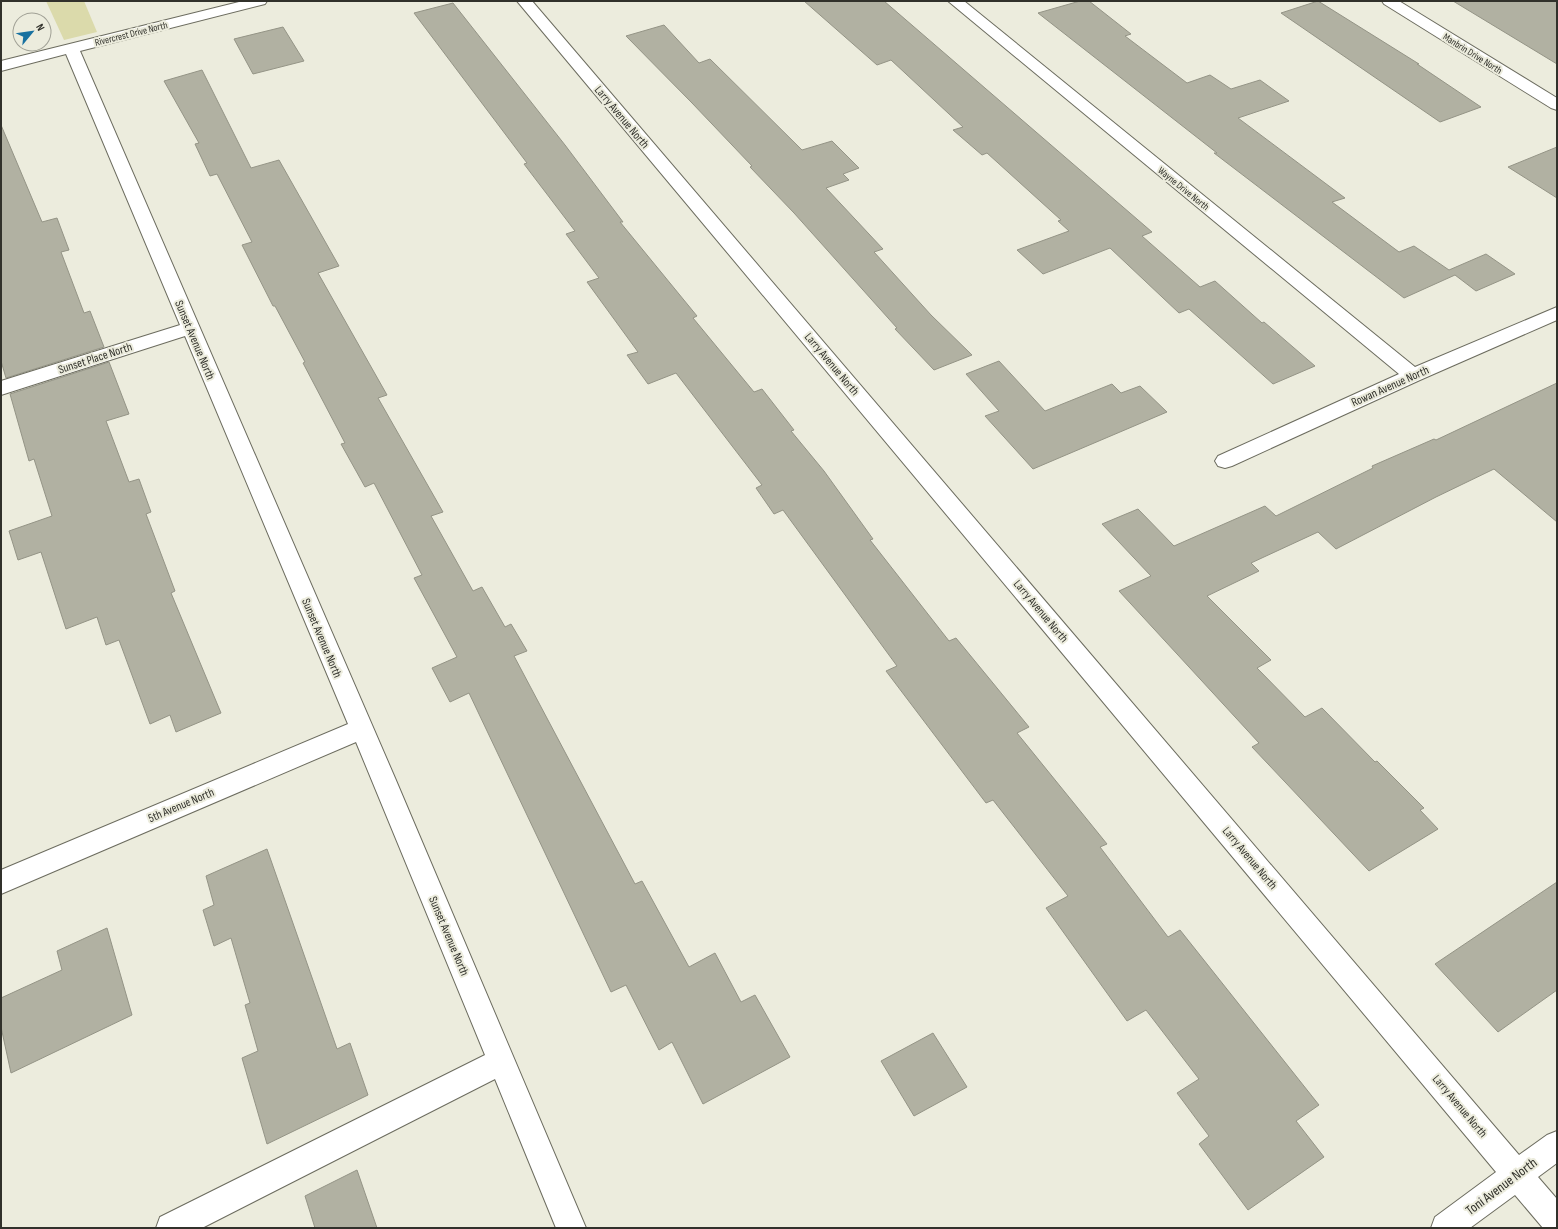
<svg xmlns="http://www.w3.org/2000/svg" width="1558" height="1229" font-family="'Sofia Sans Condensed',sans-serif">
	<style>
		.green { fill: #dbdaab }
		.building { fill: #b1b1a2; stroke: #949486 }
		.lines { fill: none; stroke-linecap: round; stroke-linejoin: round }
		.minor-casing { stroke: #6c6c5f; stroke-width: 2 }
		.minor { fill: #fff; fill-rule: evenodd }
		.labels { text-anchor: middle; stroke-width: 4; stroke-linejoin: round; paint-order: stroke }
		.far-street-label { font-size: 10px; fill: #31312b; stroke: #ececdd }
		.street-label { font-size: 12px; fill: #31312b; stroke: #ececdd }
		.near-street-label { font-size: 14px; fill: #31312b; stroke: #ececdd }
	</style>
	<rect width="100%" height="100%" fill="#ececdd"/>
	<path class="green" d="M 46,1 L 84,1 L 97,32 L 64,40 Z"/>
	<g class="building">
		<path d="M 804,1 L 884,1 L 1152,232 L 1142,236 L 1200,287 L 1215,281 L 1262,323 L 1264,322 L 1315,366 L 1273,384 L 1189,309 L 1179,313 L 1110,248 L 1043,274 L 1017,250 L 1069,231 L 1058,221 L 1061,220 L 987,153 L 982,155 L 953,130 L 963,127 L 891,60 L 877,65 Z"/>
		<path d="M 1080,1 L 1089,1 L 1131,34 L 1125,36 L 1187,83 L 1210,75 L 1231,89 L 1260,80 L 1289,101 L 1238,118 L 1345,198 L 1332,202 L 1399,252 L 1414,246 L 1449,270 L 1486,254 L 1515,274 L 1476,291 L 1455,275 L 1404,298 L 1214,153 L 1217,153 L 1038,13 Z"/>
		<path d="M 1318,1 L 1419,64 L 1417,64 L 1481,107 L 1440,122 L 1281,13 Z"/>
		<path d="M 1453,1 L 1557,1 L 1557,64 Z"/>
		<path d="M 453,3 L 565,145 L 623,222 L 620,222 L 697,316 L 693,318 L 754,392 L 762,389 L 794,430 L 791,431 L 824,471 L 873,539 L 870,540 L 949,641 L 956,638 L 1029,727 L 1017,733 L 1107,844 L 1100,847 L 1168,937 L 1180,930 L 1319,1105 L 1296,1121 L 1324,1157 L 1248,1210 L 1199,1144 L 1209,1136 L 1177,1093 L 1199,1079 L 1146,1010 L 1127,1021 L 1046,908 L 1068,896 L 993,800 L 986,803 L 886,671 L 897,666 L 783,510 L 774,514 L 756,488 L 762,485 L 676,373 L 648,384 L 627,355 L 638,352 L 587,282 L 599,278 L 566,234 L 575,231 L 524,164 L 527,163 L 414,13 Z"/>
		<path d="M 664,25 L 699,63 L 710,59 L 802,150 L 832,141 L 859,168 L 843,174 L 849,180 L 826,188 L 883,249 L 874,252 L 931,315 L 972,355 L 934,370 L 895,329 L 897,328 L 794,213 L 750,167 L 752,166 L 692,103 L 626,36 Z"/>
		<path d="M 283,27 L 304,61 L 253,74 L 234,39 Z"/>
		<path d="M 202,70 L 251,168 L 279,160 L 339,266 L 318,273 L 387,395 L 378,398 L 443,512 L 431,516 L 473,591 L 482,587 L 505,627 L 511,624 L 527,651 L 514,656 L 635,884 L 642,881 L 689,967 L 715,953 L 741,1002 L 755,995 L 790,1057 L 703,1104 L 672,1042 L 659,1050 L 626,985 L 611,992 L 469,693 L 450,702 L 432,668 L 457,657 L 414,578 L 422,575 L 374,483 L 365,487 L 341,444 L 345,443 L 303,363 L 305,362 L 275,306 L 273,306 L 242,245 L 252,242 L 217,174 L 210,176 L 195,144 L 199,143 L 164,81 Z"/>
		<path d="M 1,125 L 42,222 L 57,218 L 69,250 L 61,252 L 84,313 L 90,311 L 104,347 L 6,378 L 1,361 Z"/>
		<path d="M 1557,147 L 1557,198 L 1508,167 Z"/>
		<path d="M 999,361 L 1045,411 L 1112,384 L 1121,393 L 1140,386 L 1167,412 L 1033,469 L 985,416 L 999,411 L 966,374 Z"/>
		<path d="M 109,362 L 129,414 L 106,421 L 129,482 L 139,479 L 151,512 L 146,514 L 175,591 L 171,593 L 221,713 L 176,732 L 170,715 L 150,724 L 119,640 L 106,645 L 97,617 L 66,629 L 41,552 L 18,560 L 9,531 L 52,516 L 34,459 L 29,461 L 10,394 Z"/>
		<path d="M 1557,383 L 1557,522 L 1494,469 L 1436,497 L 1336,549 L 1318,532 L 1251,563 L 1259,571 L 1207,596 L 1271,660 L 1257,668 L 1305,717 L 1322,708 L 1375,762 L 1377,761 L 1424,808 L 1420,810 L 1438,829 L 1369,871 L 1252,747 L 1259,743 L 1119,591 L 1151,576 L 1102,524 L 1138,509 L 1174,546 L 1265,506 L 1276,516 L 1373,468 L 1372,466 L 1434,439 L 1436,440 Z"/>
		<path d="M 267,849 L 337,1049 L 350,1043 L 368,1095 L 267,1144 L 242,1058 L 258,1051 L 245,1005 L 250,1003 L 231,938 L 214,946 L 203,910 L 214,905 L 206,876 Z"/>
		<path d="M 1557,882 L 1557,990 L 1498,1032 L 1435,964 Z"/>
		<path d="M 107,928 L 132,1015 L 11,1073 L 1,1027 L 1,998 L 62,970 L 57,951 Z"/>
		<path d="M 933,1033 L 967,1087 L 914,1116 L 881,1061 Z"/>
		<path d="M 357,1170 L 377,1228 L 315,1228 L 305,1196 Z"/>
	</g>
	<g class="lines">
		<defs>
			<g id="minor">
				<path d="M 243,1 L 267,1 L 265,4 L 80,51 L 395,778 L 586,1228 L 556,1228 L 495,1079 L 202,1228 L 156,1228 L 160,1217 L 485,1055 L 356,742 L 1,894 L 1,870 L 348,724 L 185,336 L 1,395 L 1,381 L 180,325 L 66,54 L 1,71 L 1,61 Z"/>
				<path d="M 517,1 L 532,1 L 1519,1155 L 1547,1135 L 1557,1131 L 1557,1163 L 1538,1177 L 1557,1199 L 1557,1228 L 1543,1228 L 1515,1195 L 1470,1228 L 1431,1228 L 1435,1217 L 1496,1172 Z"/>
				<path d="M 948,1 L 964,1 L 1415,367 L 1557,307 L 1557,320 L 1420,380 L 1232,466 L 1225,468 L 1218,466 L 1215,461 L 1218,456 L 1399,374 Z"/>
				<path d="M 1382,1 L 1399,1 L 1557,98 L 1557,110 L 1551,108 L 1384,4 Z"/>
			</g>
		</defs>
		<use href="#minor" class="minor-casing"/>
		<use href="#minor" class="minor"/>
	</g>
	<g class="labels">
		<g class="far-street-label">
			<text transform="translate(131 33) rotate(-14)" y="4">Rivercrest Drive North</text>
			<text transform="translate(1473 53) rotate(32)" y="4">Manbrin Drive North</text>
			<text transform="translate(1184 188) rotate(39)" y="4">Wayne Drive North</text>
		</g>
		<g class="street-label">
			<text transform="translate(622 117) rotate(50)" y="4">Larry Avenue North</text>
			<text transform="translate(195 340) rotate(67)" y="4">Sunset Avenue North</text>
			<text transform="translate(95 358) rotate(-18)" y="4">Sunset Place North</text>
			<text transform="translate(832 364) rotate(50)" y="4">Larry Avenue North</text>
			<text transform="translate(1390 386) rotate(-24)" y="4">Rowan Avenue North</text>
			<text transform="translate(1041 611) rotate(50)" y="4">Larry Avenue North</text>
			<text transform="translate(322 638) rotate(67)" y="4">Sunset Avenue North</text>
			<text transform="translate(181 805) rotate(-23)" y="4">5th Avenue North</text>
			<text transform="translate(1250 858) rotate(50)" y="4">Larry Avenue North</text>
			<text transform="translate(449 936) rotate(67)" y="4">Sunset Avenue North</text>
			<text transform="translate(1460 1106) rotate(50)" y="4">Larry Avenue North</text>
		</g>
		<g class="near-street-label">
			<text transform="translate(1501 1186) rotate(-37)" y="5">Toni Avenue North</text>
		</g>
	</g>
	<rect width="1558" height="1229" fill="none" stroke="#31312b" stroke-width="4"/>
	<g transform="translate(32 32) rotate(61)"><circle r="19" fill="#ececdd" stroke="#a1a196"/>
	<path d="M0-3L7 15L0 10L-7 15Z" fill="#1871a0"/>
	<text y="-6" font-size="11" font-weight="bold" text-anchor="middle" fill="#31312b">N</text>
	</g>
</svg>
